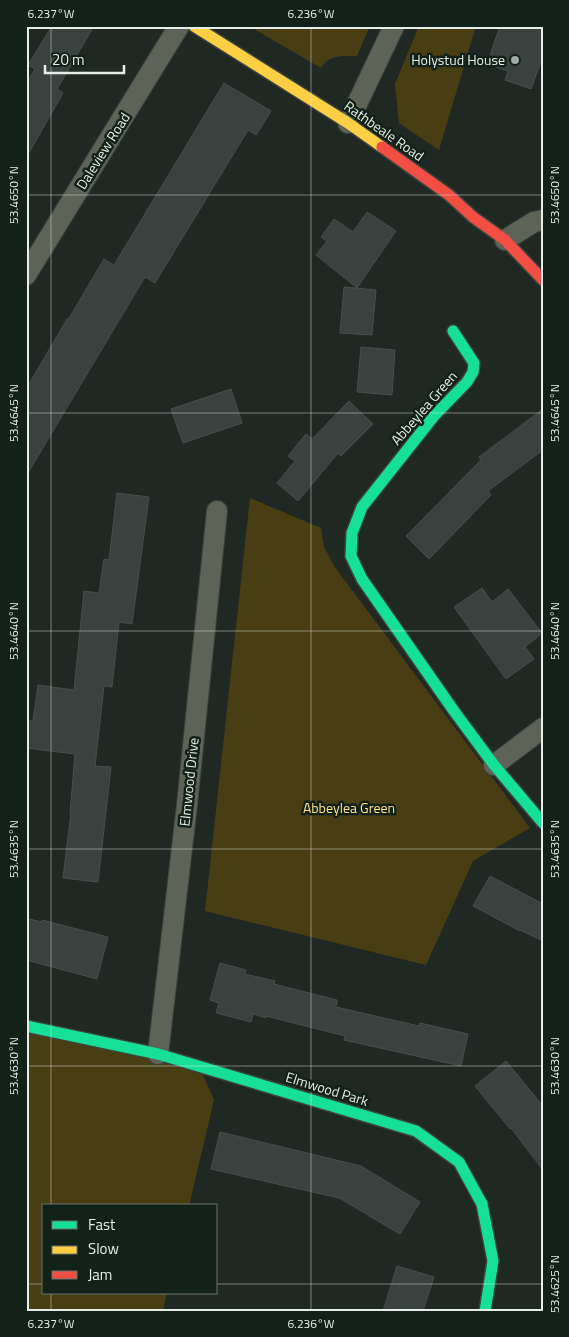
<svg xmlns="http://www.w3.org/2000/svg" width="569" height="1337" font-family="'Titillium Web',sans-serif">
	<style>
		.green { fill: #493e13 }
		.building { fill: #3a423f; stroke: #474f4c }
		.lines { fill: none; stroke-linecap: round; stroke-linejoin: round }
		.street-casing { stroke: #3c433f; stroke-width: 22 }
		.fast-casing { stroke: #3c433f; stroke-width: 14 }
		.slow-casing { stroke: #3c433f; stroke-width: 14 }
		.jam-casing { stroke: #3c433f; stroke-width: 14 }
		.street { stroke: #5d6357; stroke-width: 20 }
		.fast { stroke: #16e098; stroke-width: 11 }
		.slow { stroke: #ffcf43; stroke-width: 11 }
		.jam { stroke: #f24e42; stroke-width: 11 }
		.ticks { fill: none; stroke: #e4ede7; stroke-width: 1; stroke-opacity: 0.45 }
		.poi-dot { fill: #9fa8a2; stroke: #132219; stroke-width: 2 }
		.labels { text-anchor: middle; stroke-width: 5; stroke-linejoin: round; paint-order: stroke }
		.poi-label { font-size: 14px; fill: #e4ede7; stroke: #132219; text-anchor: end }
		.street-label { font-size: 14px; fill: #e4ede7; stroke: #132219 }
		.park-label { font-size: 14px; fill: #fee183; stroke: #132219 }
		.neatline { fill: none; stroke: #e4ede7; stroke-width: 2 }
		.ticks-label { font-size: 12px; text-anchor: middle; fill: #e4ede7 }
	</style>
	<rect width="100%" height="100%" fill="#202823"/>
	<g class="green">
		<path d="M 249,26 L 370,26 L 357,56 C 343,56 329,54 321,68 Z"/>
		<path d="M 419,26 L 476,26 L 439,150 L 399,123 L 395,84 Z"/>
		<path d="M 250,498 L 321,528 L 324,547 L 334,566 L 530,828 L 473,861 L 426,965 L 205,911 Z"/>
		<path d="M 26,1027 L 199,1066 L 214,1100 L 189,1206 L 44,1206 L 44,1293 L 167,1293 L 163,1311 L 26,1311 Z"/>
	</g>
	<g class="building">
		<path d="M 52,26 L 94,26 L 57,89 L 63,93 L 26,158 L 26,84 L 35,69 L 28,65 Z"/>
		<path d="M 500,26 L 543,26 L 543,56 L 531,89 L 505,80 L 508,71 L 487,64 Z"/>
		<path d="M 224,83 L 271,111 L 256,135 L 248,130 L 155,283 L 145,277 L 26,476 L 26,389 L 67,319 L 68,320 L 104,259 L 114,265 Z"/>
		<path d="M 367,212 L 396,231 L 357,288 L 316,255 L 327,241 L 321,237 L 334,219 L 353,232 Z"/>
		<path d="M 344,287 L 376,290 L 372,335 L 340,333 Z"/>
		<path d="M 361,347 L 395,350 L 392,395 L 357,392 Z"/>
		<path d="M 231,389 L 242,423 L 183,443 L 171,409 Z"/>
		<path d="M 349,401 L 373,424 L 341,456 L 338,453 L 298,501 L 277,483 L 295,461 L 288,456 L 306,434 L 312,439 Z"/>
		<path d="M 543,409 L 543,450 L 488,491 L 491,495 L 429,559 L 406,536 L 481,460 L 479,457 Z"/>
		<path d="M 117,493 L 149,497 L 132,624 L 119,622 L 112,687 L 104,686 L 95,766 L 111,767 L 98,882 L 63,878 L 71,813 L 70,813 L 75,754 L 26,748 L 26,733 L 28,721 L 33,721 L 38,685 L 74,690 L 84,591 L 99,593 L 104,559 L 109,560 Z"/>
		<path d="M 482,588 L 492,602 L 508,589 L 542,633 L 525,647 L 534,659 L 506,679 L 454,607 Z"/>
		<path d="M 490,876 L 543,904 L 543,941 L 520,930 L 520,931 L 473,906 Z"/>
		<path d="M 26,918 L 41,922 L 42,920 L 108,937 L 97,979 L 26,960 Z"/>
		<path d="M 220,963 L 246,970 L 245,974 L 275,981 L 274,984 L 337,1000 L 336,1007 L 419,1026 L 420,1023 L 468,1034 L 461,1066 L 344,1040 L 345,1036 L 266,1016 L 266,1018 L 253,1014 L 251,1022 L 216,1013 L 219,1003 L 210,1000 Z"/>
		<path d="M 506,1061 L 543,1106 L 543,1170 L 511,1128 L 510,1129 L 475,1086 Z"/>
		<path d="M 220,1132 L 361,1166 L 420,1202 L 400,1234 L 339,1198 L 211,1169 Z"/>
		<path d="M 397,1266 L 434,1277 L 423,1311 L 383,1311 Z"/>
	</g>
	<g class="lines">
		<defs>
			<g id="street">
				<path d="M 348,123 L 394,26"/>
				<path d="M 505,240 L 534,222 L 543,220"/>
				<path d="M 26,275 L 179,26"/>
				<path d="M 494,765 L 543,728"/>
				<path d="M 158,1054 L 187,805 L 217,511"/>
			</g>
			<g id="fast">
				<path d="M 453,331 L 474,363 L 473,372 L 467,382 L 434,416 L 362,507 L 352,533 L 351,556 L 362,579 L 454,711 L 494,765 L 543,823"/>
				<path d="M 26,1026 L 158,1054 L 416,1131 L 459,1162 L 482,1204 L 493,1261 L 485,1311"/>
			</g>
			<path id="slow" d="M 194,26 L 348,123 L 382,147"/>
			<path id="jam" d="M 382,147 L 449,195 L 473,217 L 505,240 L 543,280"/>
		</defs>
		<use href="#street" class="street-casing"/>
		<use href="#fast" class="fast-casing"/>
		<use href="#slow" class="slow-casing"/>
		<use href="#jam" class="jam-casing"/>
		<use href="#street" class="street"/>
		<use href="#fast" class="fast"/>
		<use href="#slow" class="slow"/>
		<use href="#jam" class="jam"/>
	</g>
	<path class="ticks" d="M 51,26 L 51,1206M 311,26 L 311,1311M 26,195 L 543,195M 26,413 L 543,413M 26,631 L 543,631M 26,849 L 543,849M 26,1066 L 543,1066M 26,1284 L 44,1284M 216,1284 L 543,1284M 51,1293 L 51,1311"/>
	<circle class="poi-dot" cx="515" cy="60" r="5"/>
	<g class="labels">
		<g class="poi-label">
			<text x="505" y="65">Holystud House</text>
		</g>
		<g class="street-label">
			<text transform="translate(384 131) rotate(35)" y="5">Rathbeale Road</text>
			<text transform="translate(103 151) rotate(-58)" y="5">Daleview Road</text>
			<text transform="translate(424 408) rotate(-49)" y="5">Abbeylea Green</text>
			<text transform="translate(189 782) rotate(-84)" y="5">Elmwood Drive</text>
			<text transform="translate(327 1089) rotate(17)" y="5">Elmwood Park</text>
		</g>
		<g class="park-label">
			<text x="349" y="813">Abbeylea Green</text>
		</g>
	</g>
	<rect width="569" height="1337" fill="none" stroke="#132219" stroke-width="55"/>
	<rect x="42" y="1204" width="175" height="90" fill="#132219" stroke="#67736b"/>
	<rect x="52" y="1221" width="25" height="8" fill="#16e098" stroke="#67736b"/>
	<text x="88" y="1230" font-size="15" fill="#e4ede7">Fast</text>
	<rect x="52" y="1246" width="25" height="8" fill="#ffcf43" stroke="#67736b"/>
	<text x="88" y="1254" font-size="15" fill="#e4ede7">Slow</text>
	<rect x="52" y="1271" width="25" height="8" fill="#f24e42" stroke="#67736b"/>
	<text x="88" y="1280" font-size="15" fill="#e4ede7">Jam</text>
	<path d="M45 65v8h79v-8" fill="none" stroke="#e4ede7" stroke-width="2.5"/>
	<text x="52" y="65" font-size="15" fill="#e4ede7" stroke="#132219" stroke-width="4" paint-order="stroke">20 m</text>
	<rect x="28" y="28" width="514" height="1282" class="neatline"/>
	<g class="ticks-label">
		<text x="51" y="18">6.237°W</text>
		<text x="311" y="18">6.236°W</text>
		<text transform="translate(14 195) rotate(-90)" y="4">53.4650°N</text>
		<text transform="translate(555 195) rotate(-90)" y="4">53.4650°N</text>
		<text transform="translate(14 413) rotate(-90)" y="4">53.4645°N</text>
		<text transform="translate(555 413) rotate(-90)" y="4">53.4645°N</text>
		<text transform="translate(14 631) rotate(-90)" y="4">53.4640°N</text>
		<text transform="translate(555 631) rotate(-90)" y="4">53.4640°N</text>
		<text transform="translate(14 849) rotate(-90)" y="4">53.4635°N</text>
		<text transform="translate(555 849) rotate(-90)" y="4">53.4635°N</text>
		<text transform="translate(14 1066) rotate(-90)" y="4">53.4630°N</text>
		<text transform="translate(555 1066) rotate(-90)" y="4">53.4630°N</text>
		<text transform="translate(555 1284) rotate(-90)" y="4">53.4625°N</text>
		<text x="51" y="1328">6.237°W</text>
		<text x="311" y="1328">6.236°W</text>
	</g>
</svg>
